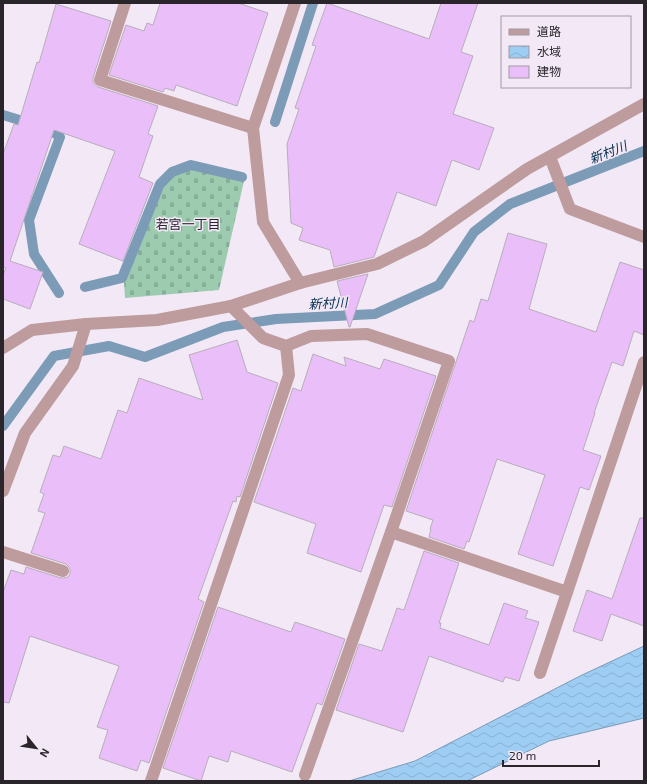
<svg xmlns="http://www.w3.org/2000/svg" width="647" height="784" font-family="'Exo 2','Noto Sans JP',sans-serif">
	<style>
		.cemetery { fill: url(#cemetery-stones) }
		.water { fill: url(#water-waves); stroke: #7b9bb7 }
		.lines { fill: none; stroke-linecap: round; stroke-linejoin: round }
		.stream { stroke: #7b9bb7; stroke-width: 10 }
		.building { fill: #eabef9; stroke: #b8aebb }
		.street { stroke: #be9b9c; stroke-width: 12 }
		.labels { text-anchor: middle; stroke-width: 3; stroke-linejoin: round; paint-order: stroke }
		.water-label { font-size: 13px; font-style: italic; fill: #002e4d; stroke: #f2e8f6 }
		.neighbourhood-label { font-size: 13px; fill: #29252a; stroke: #f2e8f6 }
	</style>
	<defs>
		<pattern id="cemetery-stones" width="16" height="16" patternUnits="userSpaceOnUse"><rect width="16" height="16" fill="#9ccbb0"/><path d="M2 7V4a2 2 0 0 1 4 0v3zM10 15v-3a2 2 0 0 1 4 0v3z" fill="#86ae98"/></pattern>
		<pattern id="water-waves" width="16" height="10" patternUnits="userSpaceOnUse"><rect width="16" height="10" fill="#9ecdf4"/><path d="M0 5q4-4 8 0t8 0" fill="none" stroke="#88b0d1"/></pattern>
	</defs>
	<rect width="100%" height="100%" fill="#f2e8f6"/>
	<path class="cemetery" d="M 190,166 L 244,181 L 219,290 L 125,298 L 124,282 L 168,178 Z"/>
	<path class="water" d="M 644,646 L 644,718 L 549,741 L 467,781 L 349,781 L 415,761 L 580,676 Z"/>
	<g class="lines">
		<g class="stream">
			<path d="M 3,115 L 49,129 L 60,137 L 29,220 L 34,254 L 59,293"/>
			<path d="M 275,122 L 313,3"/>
			<path d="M 85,287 L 122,278 L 160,184 L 172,172 L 191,165 L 242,177"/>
			<path d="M 3,426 L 54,356 L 109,346 L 145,357 L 223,327 L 276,319 L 375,314 L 439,285 L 474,232 L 510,204 L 644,151"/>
		</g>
	</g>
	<g class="building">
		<path d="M 160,3 L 238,3 L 268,13 L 237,106 L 176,85 L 174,91 L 165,88 L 163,92 L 109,75 L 126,25 L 144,31 L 147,23 L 153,25 Z"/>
		<path d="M 327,3 L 429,39 L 441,3 L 478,3 L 461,52 L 473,56 L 453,114 L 494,128 L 479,170 L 452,160 L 436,206 L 397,192 L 374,257 L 334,267 L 330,250 L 299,240 L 303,228 L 291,223 L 287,144 L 299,109 L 295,108 L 316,46 L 312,45 Z"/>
		<path d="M 56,4 L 111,21 L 93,78 L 93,82 L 95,85 L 98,87 L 158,106 L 148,134 L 153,136 L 139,177 L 153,183 L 123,261 L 79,244 L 115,151 L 54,130 L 10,261 L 43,272 L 30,309 L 3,299 L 3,275 L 6,268 L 3,267 L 3,154 L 14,124 L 18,125 L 37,62 L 39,63 Z"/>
		<path d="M 508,233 L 547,244 L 529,309 L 596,332 L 620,262 L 644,270 L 644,335 L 634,331 L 623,366 L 612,362 L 594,413 L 595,413 L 583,450 L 601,456 L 589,490 L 580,487 L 553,566 L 518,554 L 545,475 L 497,459 L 469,542 L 467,541 L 464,549 L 429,537 L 431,529 L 430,529 L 433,520 L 406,511 L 470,320 L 474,322 L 481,299 L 488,301 Z"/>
		<path d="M 368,274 L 350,327 L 349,327 L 337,281 Z"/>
		<path d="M 237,340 L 247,372 L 278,383 L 240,497 L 237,496 L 236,502 L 233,501 L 198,599 L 204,602 L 149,763 L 141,760 L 137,771 L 99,758 L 108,730 L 97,727 L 119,666 L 30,636 L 9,703 L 3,702 L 3,592 L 11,570 L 24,574 L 26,567 L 61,578 L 64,578 L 68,577 L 70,574 L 70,569 L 68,566 L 66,564 L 31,553 L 45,513 L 38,511 L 44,494 L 40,492 L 53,455 L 60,457 L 64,446 L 101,459 L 118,410 L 127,413 L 139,378 L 203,400 L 189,355 Z"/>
		<path d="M 313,354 L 346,366 L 344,357 L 380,369 L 384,359 L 436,376 L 392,507 L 384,505 L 361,572 L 307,553 L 316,524 L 254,502 L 293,388 L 301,391 Z"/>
		<path d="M 640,518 L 644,518 L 644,626 L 611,614 L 602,641 L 573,631 L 587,590 L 612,599 Z"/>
		<path d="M 424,551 L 459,563 L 439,623 L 441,623 L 440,628 L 489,645 L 504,603 L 528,611 L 525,618 L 539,622 L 519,681 L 505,677 L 503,682 L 429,656 L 403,732 L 336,710 L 359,644 L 382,651 L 397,608 L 404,610 Z"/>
		<path d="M 218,607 L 291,632 L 295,622 L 345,639 L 322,705 L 317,703 L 292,772 L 231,751 L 228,762 L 209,756 L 201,781 L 163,768 Z"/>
	</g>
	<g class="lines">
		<g class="street">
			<path d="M 125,3 L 100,80 L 253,128"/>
			<path d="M 295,3 L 253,128 L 263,222 L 300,283"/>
			<path d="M 550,157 L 570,209 L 644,237"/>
			<path d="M 231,306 L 263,338 L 286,346 L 311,336 L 367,334 L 449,361 L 391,532 L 305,775"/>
			<path d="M 3,348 L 32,330 L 86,324 L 157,320 L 231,306 L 300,283 L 377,264 L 424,241 L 527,169 L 644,104"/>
			<path d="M 3,491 L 25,433 L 73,366 L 86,324"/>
			<path d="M 391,532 L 567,592"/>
			<path d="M 3,552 L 63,571"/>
			<path d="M 540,673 L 644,362"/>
			<path d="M 151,781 L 289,375 L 286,346"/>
		</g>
	</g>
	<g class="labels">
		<g class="water-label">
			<text transform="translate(608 152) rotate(-21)" y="5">新村川</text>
			<text transform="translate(328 303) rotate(-3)" y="5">新村川</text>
		</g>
		<g class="neighbourhood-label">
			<text x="188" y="229">若宮一丁目</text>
		</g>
	</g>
	<rect width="647" height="784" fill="none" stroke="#29252a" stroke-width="8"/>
	<rect x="501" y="16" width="130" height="72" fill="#f2e8f6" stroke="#a29aa4"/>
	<rect x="509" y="29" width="20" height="6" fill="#be9b9c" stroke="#a29aa4"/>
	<text x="537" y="36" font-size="12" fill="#29252a">道路</text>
	<rect x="509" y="46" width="20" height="12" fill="url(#water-waves)" stroke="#a29aa4"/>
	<text x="537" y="56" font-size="12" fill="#29252a">水域</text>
	<rect x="509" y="66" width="20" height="12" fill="#eabef9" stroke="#a29aa4"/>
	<text x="537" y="76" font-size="12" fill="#29252a">建物</text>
	<g transform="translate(36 748) rotate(120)" stroke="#f2e8f6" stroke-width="3" paint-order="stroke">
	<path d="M0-3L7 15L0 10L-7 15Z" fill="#29252a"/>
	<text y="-6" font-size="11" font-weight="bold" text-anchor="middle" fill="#29252a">N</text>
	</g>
	<path d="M503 760v6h96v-6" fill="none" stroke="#29252a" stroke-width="2"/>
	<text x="509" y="760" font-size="12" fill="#29252a" stroke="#f2e8f6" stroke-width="3" paint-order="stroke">20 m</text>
</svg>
